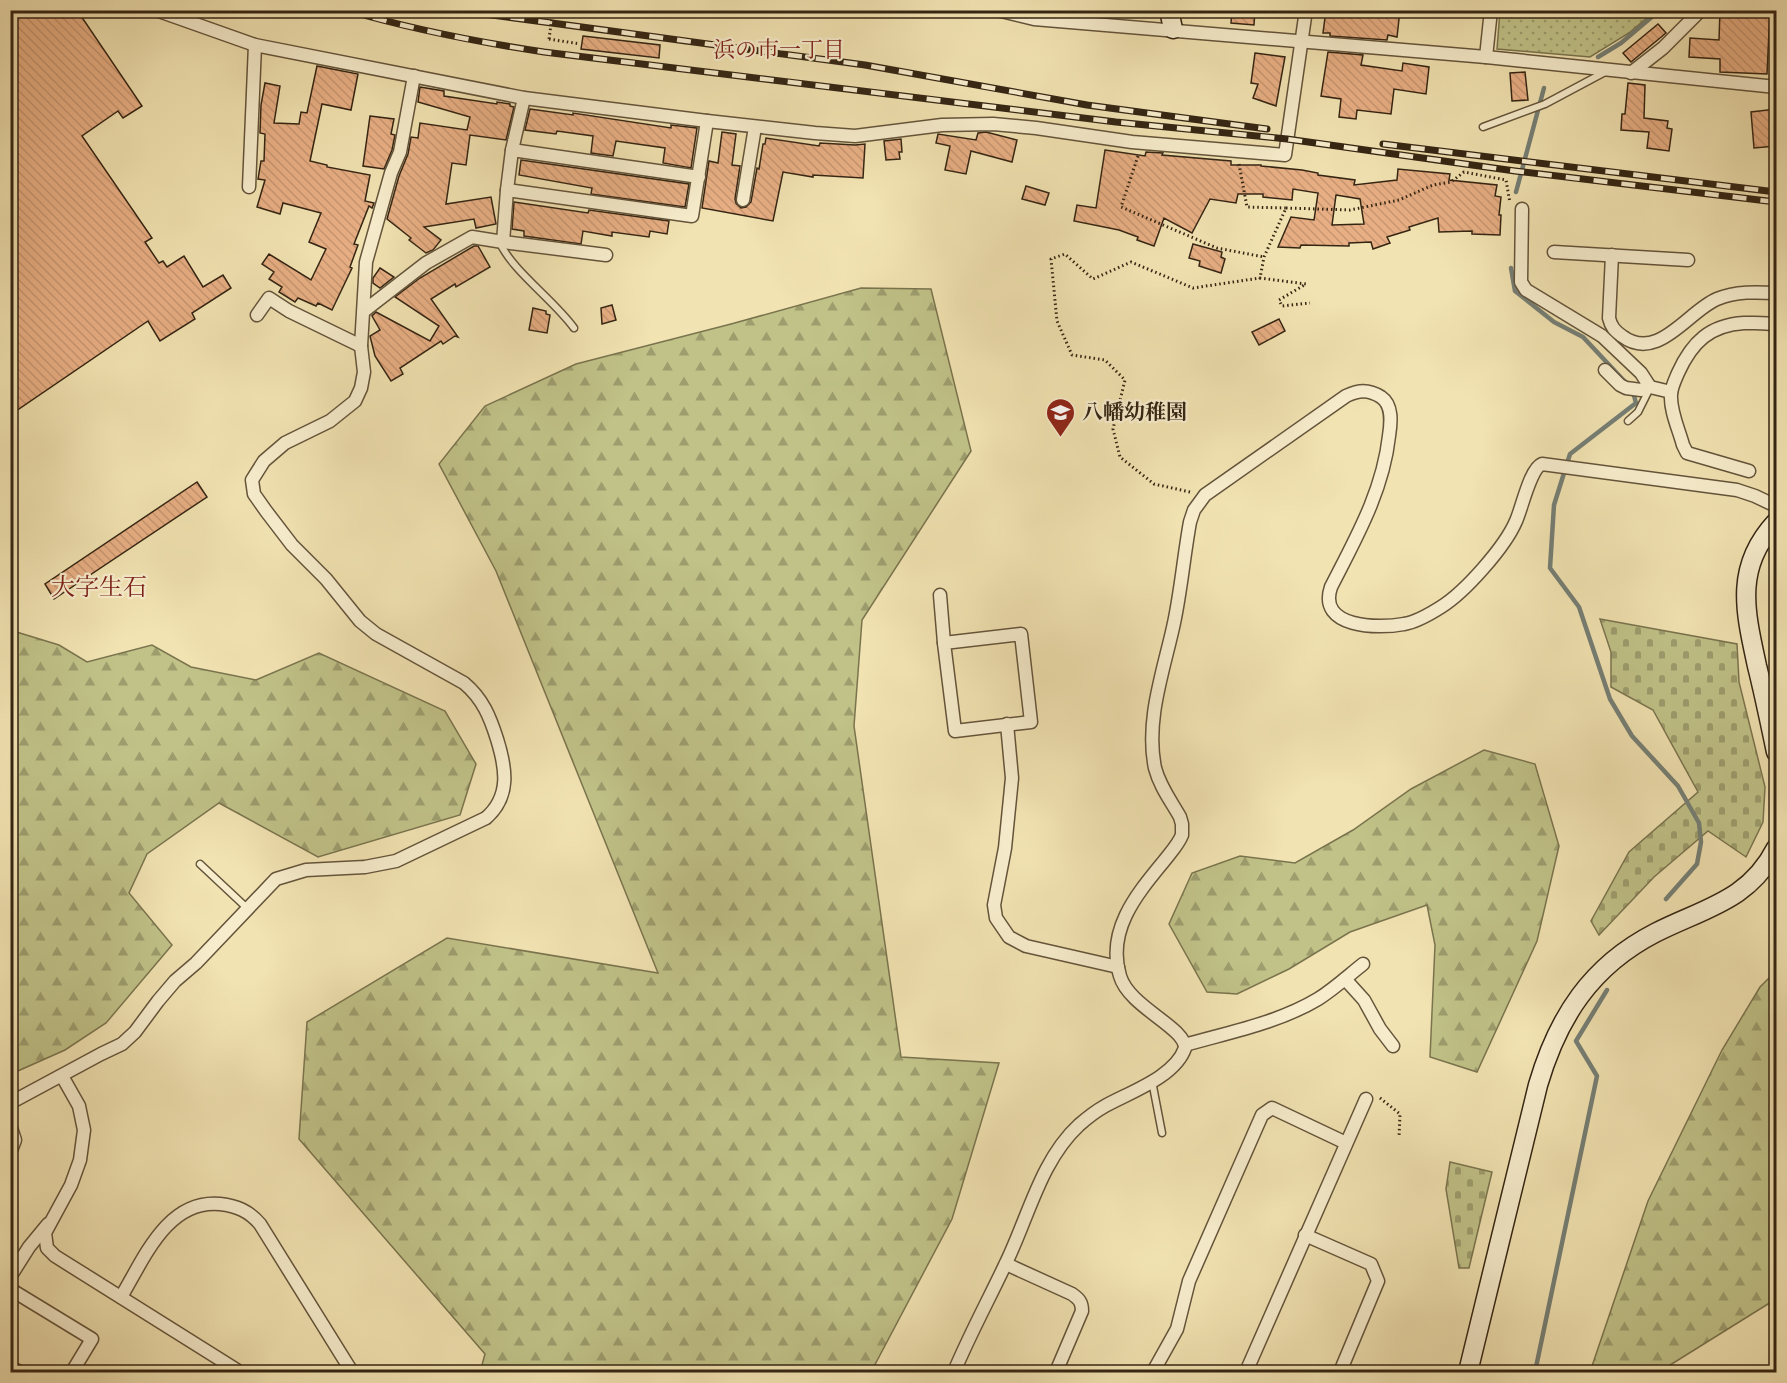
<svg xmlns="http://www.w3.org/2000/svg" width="1787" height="1383" font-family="'Old Standard TT','Noto Serif JP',serif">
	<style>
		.forest { fill: url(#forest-firs); stroke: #7a744e; stroke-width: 1.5 }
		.cemetery { fill: url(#cemetery-stones); stroke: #7a744e; stroke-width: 1.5 }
		.park { fill: url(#park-dots); stroke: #7a744e; stroke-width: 1.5 }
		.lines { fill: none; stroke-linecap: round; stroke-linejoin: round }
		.stream { stroke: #757f75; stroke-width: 4.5 }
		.building { fill: url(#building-back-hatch); stroke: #342513; stroke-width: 1.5; fill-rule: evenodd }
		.lane-casing { stroke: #64543b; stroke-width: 9 }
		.street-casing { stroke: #64543b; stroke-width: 15 }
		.secondary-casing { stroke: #342513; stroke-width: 21 }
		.path { stroke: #342513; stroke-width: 3; stroke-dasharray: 1.5 3; stroke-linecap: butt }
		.lane { stroke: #f7edcd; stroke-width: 6 }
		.street { stroke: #f7edcd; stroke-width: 12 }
		.secondary { stroke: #f7edcd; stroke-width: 18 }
		.rail-casing { stroke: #342513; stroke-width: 7 }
		.rail { stroke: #f7edcd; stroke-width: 4.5; stroke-dasharray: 14; stroke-linecap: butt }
		.path-bridge { stroke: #342513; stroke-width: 3; stroke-dasharray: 1.5 3; stroke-linecap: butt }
		.labels { text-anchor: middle; stroke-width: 4.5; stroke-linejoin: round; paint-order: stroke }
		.poi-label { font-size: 21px; font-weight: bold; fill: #342513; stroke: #f7edcd; text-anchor: start }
		.neighbourhood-label { font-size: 22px; fill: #7a1f14; stroke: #f7edcd }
		.quarter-label { font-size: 24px; fill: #7a1f14; stroke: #f7edcd }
	</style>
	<defs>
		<pattern id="forest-firs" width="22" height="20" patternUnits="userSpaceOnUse" patternTransform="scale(1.5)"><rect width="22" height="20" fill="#c0c288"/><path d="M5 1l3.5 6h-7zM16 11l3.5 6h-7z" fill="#9d9d6e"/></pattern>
		<pattern id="cemetery-stones" width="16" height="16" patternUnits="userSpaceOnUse" patternTransform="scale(1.5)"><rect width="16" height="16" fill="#c0c288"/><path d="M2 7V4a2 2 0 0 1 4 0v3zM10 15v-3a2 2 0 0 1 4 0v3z" fill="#9d9d6e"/></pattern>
		<pattern id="park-dots" width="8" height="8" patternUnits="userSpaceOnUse" patternTransform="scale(1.5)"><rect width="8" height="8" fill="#c0c288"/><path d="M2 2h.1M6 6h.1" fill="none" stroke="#9d9d6e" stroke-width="1.8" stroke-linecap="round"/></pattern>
		<pattern id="building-back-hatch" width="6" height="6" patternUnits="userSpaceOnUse" patternTransform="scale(1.5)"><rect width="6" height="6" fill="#e8af84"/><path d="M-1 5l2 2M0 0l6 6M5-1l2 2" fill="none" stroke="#c89671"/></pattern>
	</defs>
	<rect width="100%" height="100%" fill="#f2e3b2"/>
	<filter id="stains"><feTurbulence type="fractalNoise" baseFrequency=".00333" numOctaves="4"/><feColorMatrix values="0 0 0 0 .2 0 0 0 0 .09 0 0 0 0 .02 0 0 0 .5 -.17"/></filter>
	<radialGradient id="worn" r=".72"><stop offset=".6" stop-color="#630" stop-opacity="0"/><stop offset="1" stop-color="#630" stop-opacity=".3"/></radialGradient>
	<g class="forest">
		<path d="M 861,288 L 931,289 L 971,451 L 862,620 L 854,726 L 901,1057 L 999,1063 L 952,1219 L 871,1372 L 480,1372 L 485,1354 L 299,1139 L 307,1022 L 447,938 L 658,973 L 496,571 L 439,464 L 485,406 L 576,364 L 731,324 Z"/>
		<path d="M 10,630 L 59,645 L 87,662 L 152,645 L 191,667 L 256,680 L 319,653 L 445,711 L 476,764 L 460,815 L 318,857 L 219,803 L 147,854 L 129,893 L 172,945 L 106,1023 L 65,1050 L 11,1074 Z"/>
		<path d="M 1484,750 L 1535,764 L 1559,846 L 1537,941 L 1477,1072 L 1430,1057 L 1435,945 L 1427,905 L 1350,932 L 1289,969 L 1237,994 L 1207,992 L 1169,924 L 1192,873 L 1240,856 L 1295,863 L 1353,830 L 1411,789 Z"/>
		<path d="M 1776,971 L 1776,1299 L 1659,1372 L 1590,1372 L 1648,1201 L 1722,1050 L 1760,987 Z"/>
	</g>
	<g class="cemetery">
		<path d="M 1600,619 L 1737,644 L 1739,682 L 1765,787 L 1763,822 L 1746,857 L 1708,831 L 1654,877 L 1599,935 L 1591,921 L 1629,852 L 1698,792 L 1653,710 L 1611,687 L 1611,652 Z"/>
		<path d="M 1450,1162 L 1492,1172 L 1469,1268 L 1459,1268 L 1446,1189 Z"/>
	</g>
	<path class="park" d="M 1500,11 L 1500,10 L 1655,11 L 1629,33 L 1590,57 L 1497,49 Z"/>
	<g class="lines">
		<g class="stream">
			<path d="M 1598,57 L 1621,43 L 1660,10"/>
			<path d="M 1516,192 L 1544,88"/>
			<path d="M 1511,268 L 1515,291 L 1554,322 L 1583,337 L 1628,385"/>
			<path d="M 1633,392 L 1636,403 L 1570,454 L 1554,505 L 1550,568 L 1579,607 L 1610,699 L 1632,736 L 1678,786 L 1699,823 L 1701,842 L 1697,864 L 1666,899"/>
			<path d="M 1535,1372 L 1597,1076 L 1576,1041 L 1607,990"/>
		</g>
	</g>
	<g class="building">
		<path d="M 10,10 L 58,10 L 63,18 L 73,10 L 77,10 L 142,106 L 123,118 L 118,111 L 82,136 L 152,238 L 145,242 L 159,263 L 163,261 L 167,267 L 184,256 L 203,287 L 223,275 L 231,288 L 192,313 L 195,319 L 160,341 L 148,321 L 10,415 Z"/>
		<path d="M 1232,10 L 1255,10 L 1254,25 L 1231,23 Z"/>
		<path d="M 1326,10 L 1400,10 L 1397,37 L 1388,35 L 1387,40 L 1330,36 L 1330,33 L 1323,33 Z"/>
		<path d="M 1720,10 L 1770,10 L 1767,74 L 1720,72 L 1720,59 L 1689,57 L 1690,38 L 1719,40 Z"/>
		<path d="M 1658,24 L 1666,33 L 1631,62 L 1623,53 Z"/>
		<path d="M 583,36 L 660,45 L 659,58 L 581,49 Z"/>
		<path d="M 1328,52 L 1363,55 L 1361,65 L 1402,71 L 1403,63 L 1429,67 L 1426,94 L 1394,89 L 1391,114 L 1357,110 L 1356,119 L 1339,117 L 1341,99 L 1321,96 Z"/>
		<path d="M 1255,53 L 1285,57 L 1276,106 L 1253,98 L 1258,84 L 1251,83 Z"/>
		<path d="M 317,66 L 358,74 L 351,110 L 322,104 L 310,161 L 327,165 L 327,167 L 370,175 L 365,201 L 374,203 L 372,208 L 369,206 L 354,244 L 358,245 L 350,267 L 352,268 L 332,310 L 318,303 L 316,306 L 298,298 L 295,302 L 279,292 L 282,287 L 269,279 L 274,272 L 262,264 L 269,254 L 311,280 L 326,249 L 309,242 L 321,213 L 283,203 L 280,214 L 257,207 L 265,180 L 258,179 L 261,161 L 264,161 L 265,134 L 260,133 L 261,105 L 265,83 L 280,86 L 274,123 L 299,124 L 301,112 L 307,113 Z"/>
		<path d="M 1525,72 L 1528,100 L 1512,101 L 1510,73 Z"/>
		<path d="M 1628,83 L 1645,85 L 1644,118 L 1668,121 L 1667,128 L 1672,129 L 1669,151 L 1647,148 L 1649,132 L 1621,130 L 1622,114 L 1625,114 Z"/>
		<path d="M 420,87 L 444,91 L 444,96 L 497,104 L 497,102 L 510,104 L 510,106 L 514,107 L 506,140 L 470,135 L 466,165 L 452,163 L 446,204 L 491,197 L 496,224 L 476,228 L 474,219 L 424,227 L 441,240 L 433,250 L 426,253 L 409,240 L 411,238 L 387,219 L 399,176 L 408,154 L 411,137 L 418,138 L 420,123 L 467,130 L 470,117 L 418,102 Z"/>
		<path d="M 530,109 L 573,115 L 573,113 L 671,128 L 671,125 L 697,128 L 691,168 L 663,163 L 665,148 L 616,141 L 613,156 L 591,153 L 593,136 L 557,131 L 556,134 L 525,130 Z"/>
		<path d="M 1776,109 L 1776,146 L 1754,148 L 1751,112 Z"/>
		<path d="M 370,116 L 394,119 L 391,134 L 395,135 L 392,150 L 384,169 L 363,166 Z"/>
		<path d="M 722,132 L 736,134 L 732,165 L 740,166 L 735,199 L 736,203 L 741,208 L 746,207 L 751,202 L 757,168 L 759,169 L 763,144 L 765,144 L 766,138 L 819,146 L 820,143 L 855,145 L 865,144 L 863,178 L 813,175 L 813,177 L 783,172 L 773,221 L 702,208 L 709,161 L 718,163 Z"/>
		<path d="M 986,132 L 1017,140 L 1012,162 L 971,151 L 966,174 L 945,170 L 950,146 L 936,143 L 938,134 L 976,140 L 978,133 Z"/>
		<path d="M 901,139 L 902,152 L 899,152 L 900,159 L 886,160 L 884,141 Z"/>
		<path d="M 1105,150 L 1145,156 L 1146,152 L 1163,153 L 1162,155 L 1231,161 L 1231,165 L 1261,165 L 1261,166 L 1302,170 L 1318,173 L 1318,175 L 1355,180 L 1354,185 L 1397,180 L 1398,169 L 1450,174 L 1449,180 L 1497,185 L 1495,196 L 1501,197 L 1499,215 L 1501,215 L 1500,235 L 1472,234 L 1472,231 L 1439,232 L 1438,218 L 1409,227 L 1410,230 L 1387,237 L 1390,243 L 1373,249 L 1371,242 L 1349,243 L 1349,246 L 1301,245 L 1300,248 L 1278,247 L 1291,217 L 1314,220 L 1318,193 L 1293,189 L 1292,200 L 1263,197 L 1263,194 L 1238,194 L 1236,203 L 1210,199 L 1192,233 L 1164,218 L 1154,246 L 1137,240 L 1138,237 L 1119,230 L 1074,221 L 1077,205 L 1096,208 ZM 1336,195 L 1360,199 L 1364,224 L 1332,225 Z"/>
		<path d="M 521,160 L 689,184 L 685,207 L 591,194 L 592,188 L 519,175 Z"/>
		<path d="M 1026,186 L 1049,193 L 1045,205 L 1022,199 Z"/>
		<path d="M 514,202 L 588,213 L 589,210 L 669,221 L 667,234 L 650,231 L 649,237 L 612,232 L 612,236 L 583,231 L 581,244 L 524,236 L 524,231 L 512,229 Z"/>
		<path d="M 1193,244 L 1222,252 L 1221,257 L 1225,259 L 1221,273 L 1199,266 L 1200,261 L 1189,258 Z"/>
		<path d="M 474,246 L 478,246 L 490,267 L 456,287 L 455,284 L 431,299 L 458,337 L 455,336 L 443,344 L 441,341 L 400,368 L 403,374 L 391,381 L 375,356 L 370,336 L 380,330 L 372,316 L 376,312 L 430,341 L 439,326 L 395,297 L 420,278 Z"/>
		<path d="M 380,268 L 394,277 L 380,288 L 373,283 L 373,278 Z"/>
		<path d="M 612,305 L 616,320 L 602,324 L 601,308 Z"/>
		<path d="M 533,308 L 546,311 L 546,314 L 550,315 L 547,333 L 529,330 Z"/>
		<path d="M 1279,319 L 1285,331 L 1259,345 L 1252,332 Z"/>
		<path d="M 197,482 L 207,497 L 54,599 L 45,584 Z"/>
	</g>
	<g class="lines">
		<defs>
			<g id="lane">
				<path d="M 1483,127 L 1545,104 L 1605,72"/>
				<path d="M 499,241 C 512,271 553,299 574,328"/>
				<path d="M 1628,421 L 1638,412 L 1650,388"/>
				<path d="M 200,864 L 247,908"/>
				<path d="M 1152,1081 L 1162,1133"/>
			</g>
			<g id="street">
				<path d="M 156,10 L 255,45 L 524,98 L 707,121 L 815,133 L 855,136 L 942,125 L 993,124 L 1036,128 L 1132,142 L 1285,155 L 1306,10"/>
				<path d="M 997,10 L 1034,19 L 1486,57 L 1776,87"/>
				<path d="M 1486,57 L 1491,10"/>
				<path d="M 1631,73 L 1663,48 L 1701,10"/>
				<path d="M 524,98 L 512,150 L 507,190 L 503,242 L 606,255"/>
				<path d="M 512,150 L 699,177"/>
				<path d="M 249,187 L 255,45"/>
				<path d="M 507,190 L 692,216 L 707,121"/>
				<path d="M 743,200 L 755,127"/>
				<path d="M 1522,209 L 1521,282 L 1526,290 L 1602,336 L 1641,373 L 1650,387"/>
				<path d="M 1554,252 L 1688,260"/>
				<path d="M 1612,255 L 1609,318 C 1611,327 1615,331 1622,336 C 1658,363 1688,311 1717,299 C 1736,291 1757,292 1776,293"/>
				<path d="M 364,311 L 426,263 L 472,237 L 503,242"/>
				<path d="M 257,315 L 269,298 L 289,311 L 361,346"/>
				<path d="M 1605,370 L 1620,385 L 1626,388 L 1641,390 L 1650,387 L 1671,392"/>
				<path d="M 1749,471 L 1687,453 L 1683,445 C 1679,430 1670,411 1671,395 C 1671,388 1675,380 1678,373 C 1692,342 1710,325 1744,323 C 1755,323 1766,322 1776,325"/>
				<path d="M 940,595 L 944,643"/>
				<path d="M 1021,634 L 1031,722 L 955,731 L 944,643 Z"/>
				<path d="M 1007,724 L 1012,778 L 1005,848 L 994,905 L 996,918 L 1009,937 L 1026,946 L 1118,967"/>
				<path d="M 1345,979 L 1364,1000 L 1380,1029 L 1393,1046"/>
				<path d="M 1185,1045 C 1230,1032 1278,1023 1318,999 C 1334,989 1348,976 1363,964"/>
				<path d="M 62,1076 L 79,1106 L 84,1130 L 80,1160 L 71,1185 L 45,1233 L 47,1248 L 55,1256 L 240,1372"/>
				<path d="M 10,1103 L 101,1054 L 122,1044 L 135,1032 L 158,1001 L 175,981 L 196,963 L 276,879 L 306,870 L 365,867 L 396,861 L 486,818 C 511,796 506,768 497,739 C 490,717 483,699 464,683 L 376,634 L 360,621 L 326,579 L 292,545 L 266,511 L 254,494 L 252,480 L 264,461 L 285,443 L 330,421 L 355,401 L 361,388 L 364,372 L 361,346 L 366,262 L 391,173 L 400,152 L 414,76"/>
				<path d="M 10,1125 L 15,1140 L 10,1153"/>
				<path d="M 1305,1235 L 1371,1264 L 1378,1281 L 1340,1372"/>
				<path d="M 1006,1264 L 1072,1294 C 1079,1299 1082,1302 1082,1311 L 1056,1372"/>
				<path d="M 10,1277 L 29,1247 L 48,1224"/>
				<path d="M 10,1289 L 92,1339 L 72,1372"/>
				<path d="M 121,1297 C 144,1259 167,1199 220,1204 C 237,1206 249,1211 260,1224 L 352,1372"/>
				<path d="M 10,1367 L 20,1372"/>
				<path d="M 954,1372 C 969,1336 988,1301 1005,1265 C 1028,1219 1040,1161 1079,1125 C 1087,1118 1096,1111 1105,1106 C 1130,1092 1175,1077 1185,1048 C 1185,1027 1129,1007 1120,976 C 1106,930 1137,894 1164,861 C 1170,853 1178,845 1182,835 L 1182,824 L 1180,817 C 1171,801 1160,787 1155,768 C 1145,720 1164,670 1174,623 C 1181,590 1184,555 1190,522 L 1194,510 L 1205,495 L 1346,396 C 1359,390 1368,389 1381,397 C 1393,405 1391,423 1389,436 C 1383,491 1356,538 1331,587 C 1317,628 1378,629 1404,624 C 1417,622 1430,614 1441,607 C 1465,592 1505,547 1516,521 C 1522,508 1530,469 1542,464 L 1737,490 L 1755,496 L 1776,506"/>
				<path d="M 1153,1372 L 1177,1329 L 1189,1281 L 1262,1115 L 1272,1108 L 1346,1143"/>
				<path d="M 1246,1372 L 1366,1099"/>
			</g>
			<g id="secondary">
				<path d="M 1169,10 L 1173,29"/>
				<path d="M 1776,522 C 1734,567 1745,611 1757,666 C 1764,694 1770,723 1776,752"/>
				<path d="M 1468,1372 L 1538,1085 C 1558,1017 1591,966 1655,933 C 1704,908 1749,901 1776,848"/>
			</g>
		</defs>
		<use href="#lane" class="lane-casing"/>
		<use href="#street" class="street-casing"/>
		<use href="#secondary" class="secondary-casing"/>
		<g class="path">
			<path d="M 549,39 L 580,44"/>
			<path d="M 1138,156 L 1121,207 L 1217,248 L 1264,257"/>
			<path d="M 1239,164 L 1247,207 L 1286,208 L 1264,257 L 1260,278 L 1306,284 L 1279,300 L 1282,306 L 1310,303"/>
			<path d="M 1286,208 L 1350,210 L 1399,200 L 1433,185 L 1451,182 L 1464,172 L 1506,180 L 1510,203"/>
			<path d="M 1190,492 L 1154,484 L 1120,457 L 1113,429 L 1125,380 L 1105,360 L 1072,355 L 1057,321 L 1051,259 L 1065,254 L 1093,279 L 1131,262 L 1193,288 L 1260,278"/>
			<path d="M 1380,1098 L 1400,1114 L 1399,1137"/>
		</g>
		<use href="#lane" class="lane"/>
		<use href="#street" class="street"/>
		<use href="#secondary" class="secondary"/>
		<defs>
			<g id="rail">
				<path d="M 346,10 C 411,29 477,42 544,52 L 1116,122 L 1287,139 L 1515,171 L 1776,202"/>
				<path d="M 455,10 L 865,65 L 1087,105 L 1267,129"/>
				<path d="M 1383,144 L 1776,192"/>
			</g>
		</defs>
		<use href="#rail" class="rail-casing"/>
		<use href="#rail" class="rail"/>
		<path class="path-bridge" d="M 549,39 L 553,10"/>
	</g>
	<defs>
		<symbol id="school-pin" viewBox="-11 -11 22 30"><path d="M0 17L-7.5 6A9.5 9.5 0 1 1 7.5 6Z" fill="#8f2418" stroke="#f7edcd"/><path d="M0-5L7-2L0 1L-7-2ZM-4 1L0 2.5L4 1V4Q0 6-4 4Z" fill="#fff"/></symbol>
	</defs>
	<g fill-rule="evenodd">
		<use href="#school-pin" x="1044" y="396" width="33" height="45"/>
	</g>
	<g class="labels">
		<g class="poi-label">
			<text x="1082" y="419">八幡幼稚園</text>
		</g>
		<g class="neighbourhood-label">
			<text x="779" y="57">浜の市一丁目</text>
		</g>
		<g class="quarter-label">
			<text x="99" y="595">大字生石</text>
		</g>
	</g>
	<rect width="1787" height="1383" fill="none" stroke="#f2e3b2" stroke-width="36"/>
	<rect x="12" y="12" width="1763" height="1359" fill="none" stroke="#342513" stroke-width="3"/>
	<rect x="18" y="18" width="1751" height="1347" fill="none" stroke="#342513" stroke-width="1.5"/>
	<rect width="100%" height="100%" filter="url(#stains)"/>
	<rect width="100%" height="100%" fill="url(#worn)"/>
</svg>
